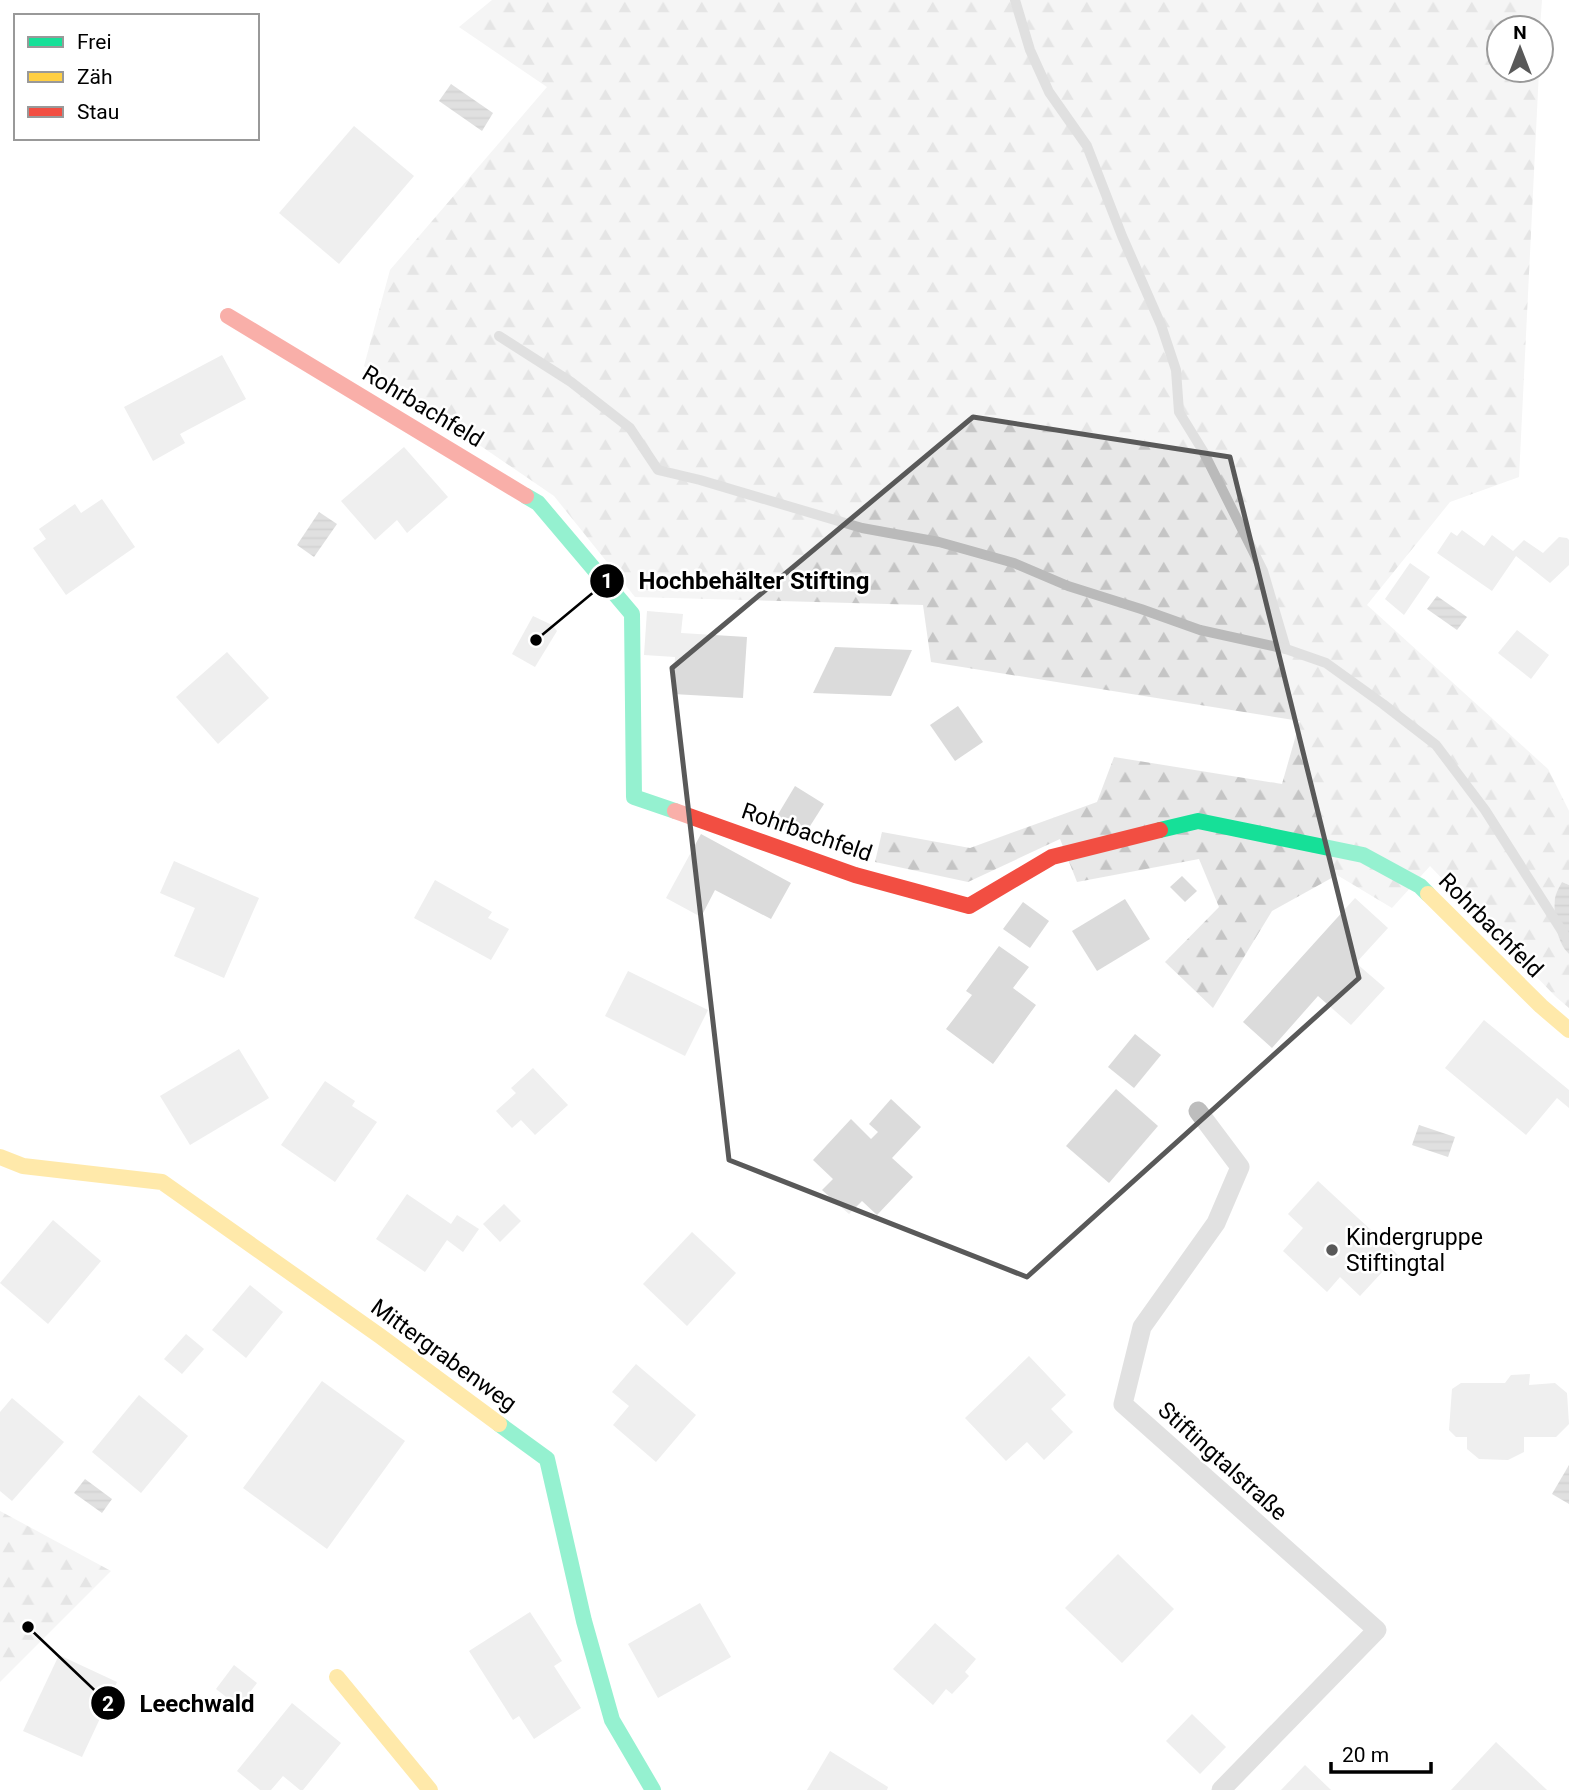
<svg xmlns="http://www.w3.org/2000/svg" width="1569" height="1790" font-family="Roboto,sans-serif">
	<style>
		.forest { fill: url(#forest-firs) }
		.water { fill: url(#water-rules) }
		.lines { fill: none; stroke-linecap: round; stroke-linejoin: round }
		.stream { stroke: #bababa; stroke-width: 10 }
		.building { fill: #dbdbdb }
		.lane { stroke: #bdbdbd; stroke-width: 19 }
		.fast { stroke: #16e098; stroke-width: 16 }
		.slow { stroke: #ffcf43; stroke-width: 16 }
		.jam { stroke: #f24e42; stroke-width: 16 }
		.marked { fill: none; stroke: #595959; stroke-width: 5; stroke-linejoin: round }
		.poi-dot { fill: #595959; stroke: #fff; stroke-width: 2.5 }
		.labels { text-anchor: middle; stroke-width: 5; stroke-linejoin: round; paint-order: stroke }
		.street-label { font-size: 23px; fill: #000; stroke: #fff }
		.poi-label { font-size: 23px; fill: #000; stroke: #fff; text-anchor: start }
		.leader { fill: none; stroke: #000; stroke-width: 2.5 }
		.callout-dot { fill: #000; stroke: #fff; stroke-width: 2.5 }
		.mark-label { font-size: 21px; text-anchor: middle; font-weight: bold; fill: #fff }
		.callout-label { font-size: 24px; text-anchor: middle; font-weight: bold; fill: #000; stroke: #fff; stroke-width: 5; stroke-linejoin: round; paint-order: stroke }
	</style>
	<defs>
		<pattern id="forest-firs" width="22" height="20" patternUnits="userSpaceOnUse" patternTransform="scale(1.75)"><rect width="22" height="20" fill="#e8e8e8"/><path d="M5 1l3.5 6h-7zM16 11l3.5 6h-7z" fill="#c5c5c5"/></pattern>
		<pattern id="water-rules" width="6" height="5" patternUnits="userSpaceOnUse" patternTransform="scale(1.75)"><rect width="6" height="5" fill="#bababa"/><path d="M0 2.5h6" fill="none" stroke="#9e9e9e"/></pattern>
	</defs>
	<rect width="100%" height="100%" fill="#fff"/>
	<g class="forest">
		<path d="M 492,0 L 1542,0 L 1540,28 L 1499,28 L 1499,70 L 1539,70 L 1519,477 L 1450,502 L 1367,605 L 1548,769 L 1569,811 L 1569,885 L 1562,882 C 1559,887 1556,893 1555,899 C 1553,916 1556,942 1569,954 L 1569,1008 L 1555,996 L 1430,866 L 1392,908 L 1337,875 L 1272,911 L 1213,1008 L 1165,962 L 1219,907 L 1199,859 L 1077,882 L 1060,839 L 968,882 L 875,862 L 882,832 L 970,848 L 1097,802 L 1114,757 L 1282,784 L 1300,721 L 931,662 L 923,605 L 635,597 L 554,496 L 364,366 L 390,270 L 547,87 L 459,27 Z"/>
		<path d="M 0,1511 L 111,1571 L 0,1682 Z"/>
	</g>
	<g class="water">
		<path d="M 451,84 L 493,113 L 482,131 L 439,101 Z"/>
		<path d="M 319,512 L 337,524 L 314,557 L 297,545 Z"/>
		<path d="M 1437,596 L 1467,617 L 1457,630 L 1427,609 Z"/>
		<path d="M 1562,882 L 1569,885 L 1569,954 C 1556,942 1553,916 1555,898 C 1556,893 1559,887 1562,882 Z"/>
		<path d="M 1419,1125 L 1455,1137 L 1448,1157 L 1412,1145 Z"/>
		<path d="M 1569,1465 L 1569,1504 L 1552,1494 Z"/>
		<path d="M 85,1479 L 112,1499 L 102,1513 L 74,1493 Z"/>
	</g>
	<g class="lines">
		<g class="stream">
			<path d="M 1015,0 L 1030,50 L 1049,92 L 1087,146 L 1122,236 L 1161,325 L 1176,370 L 1179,412 L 1203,451 L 1263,571 L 1286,649 L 1326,663 L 1383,704 L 1436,745 L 1485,810 L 1569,942"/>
			<path d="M 499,336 L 571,382 L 630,428 L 658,470 L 700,480 L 862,528 L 939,542 L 1014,563 L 1068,586 L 1141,609 L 1200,630 L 1286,649"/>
		</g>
	</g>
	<g class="building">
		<path d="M 354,126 L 414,176 L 339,264 L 279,213 Z"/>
		<path d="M 222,355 L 246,399 L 180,434 L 185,443 L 153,461 L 124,407 Z"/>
		<path d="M 404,447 L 448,497 L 407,533 L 397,520 L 375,540 L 341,501 Z"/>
		<path d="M 102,499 L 135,547 L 66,595 L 33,548 L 46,539 L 39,529 L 75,504 L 81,513 Z"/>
		<path d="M 1462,530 L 1484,546 L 1492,535 L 1513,551 L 1524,540 L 1543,553 L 1559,537 L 1567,538 L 1569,540 L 1569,565 L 1550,583 L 1516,556 L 1492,591 L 1437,553 L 1451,532 L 1457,536 Z"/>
		<path d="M 1410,563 L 1430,577 L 1404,615 L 1385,599 Z"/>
		<path d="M 647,611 L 683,614 L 681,633 L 747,637 L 743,698 L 673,694 L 675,657 L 644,655 Z"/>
		<path d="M 533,616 L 552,625 L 557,631 L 535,667 L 512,654 Z"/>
		<path d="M 1517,630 L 1549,655 L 1531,679 L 1498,653 Z"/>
		<path d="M 835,647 L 912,650 L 891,696 L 813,693 Z"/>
		<path d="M 227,652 L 269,698 L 218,744 L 176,697 Z"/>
		<path d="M 958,706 L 983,742 L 955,761 L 930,725 Z"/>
		<path d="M 795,786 L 824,804 L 805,834 L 771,826 Z"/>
		<path d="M 701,834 L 791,883 L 771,919 L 715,890 L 701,917 L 666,898 Z"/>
		<path d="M 174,861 L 259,898 L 224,978 L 174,956 L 195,908 L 160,893 Z"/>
		<path d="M 1182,876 L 1197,891 L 1185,902 L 1170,887 Z"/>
		<path d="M 435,880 L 492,912 L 488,918 L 509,929 L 491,960 L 414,918 Z"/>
		<path d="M 1355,898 L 1388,928 L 1356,963 L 1385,988 L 1351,1025 L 1318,996 L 1272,1048 L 1243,1022 Z"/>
		<path d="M 1125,899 L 1150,939 L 1097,971 L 1072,931 Z"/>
		<path d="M 1023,902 L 1049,921 L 1030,948 L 1003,929 Z"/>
		<path d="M 999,946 L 1029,967 L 1013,988 L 1036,1005 L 993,1064 L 946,1029 L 972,995 L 966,991 Z"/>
		<path d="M 628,971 L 708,1010 L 685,1056 L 605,1016 Z"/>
		<path d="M 1484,1020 L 1569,1090 L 1569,1108 L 1557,1098 L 1526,1135 L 1445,1068 Z"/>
		<path d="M 1135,1034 L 1161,1055 L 1134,1088 L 1108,1067 Z"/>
		<path d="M 239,1049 L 269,1098 L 190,1145 L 160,1096 Z"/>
		<path d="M 533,1068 L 568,1105 L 535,1135 L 521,1120 L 512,1128 L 496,1111 L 516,1093 L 511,1088 Z"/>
		<path d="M 325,1081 L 355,1101 L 352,1106 L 377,1122 L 335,1182 L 281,1145 Z"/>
		<path d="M 1116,1089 L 1158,1126 L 1109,1183 L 1066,1146 Z"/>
		<path d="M 891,1099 L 921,1127 L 892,1158 L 913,1177 L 877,1215 L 862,1201 L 849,1214 L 822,1190 L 833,1179 L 813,1160 L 851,1119 L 871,1139 L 878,1132 L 869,1124 Z"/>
		<path d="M 1318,1181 L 1398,1255 L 1360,1296 L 1340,1277 L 1327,1292 L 1283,1251 L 1303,1228 L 1288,1214 Z"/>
		<path d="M 407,1194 L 451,1224 L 457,1215 L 479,1229 L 463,1252 L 447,1240 L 425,1272 L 376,1239 Z"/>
		<path d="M 504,1204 L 521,1221 L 500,1242 L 483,1224 Z"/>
		<path d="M 53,1220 L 101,1261 L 48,1324 L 0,1283 Z"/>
		<path d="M 692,1232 L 736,1273 L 687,1326 L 643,1284 Z"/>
		<path d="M 250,1285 L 283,1312 L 246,1358 L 212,1330 Z"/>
		<path d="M 186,1334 L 204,1349 L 182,1374 L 164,1359 Z"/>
		<path d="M 1029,1356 L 1066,1395 L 1051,1409 L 1073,1432 L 1044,1460 L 1027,1442 L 1006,1461 L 965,1418 Z"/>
		<path d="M 636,1364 L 696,1415 L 656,1462 L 613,1425 L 629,1406 L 612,1392 Z"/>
		<path d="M 1530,1374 L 1529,1385 L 1555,1383 L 1567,1393 L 1569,1424 L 1556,1437 L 1524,1437 L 1524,1452 L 1508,1460 L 1479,1459 L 1467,1449 L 1467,1437 L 1456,1437 L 1449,1430 L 1452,1389 L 1461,1383 L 1505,1383 L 1511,1375 Z"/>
		<path d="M 322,1381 L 405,1441 L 327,1549 L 243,1488 Z"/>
		<path d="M 139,1395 L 188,1436 L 141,1493 L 92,1452 Z"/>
		<path d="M 12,1398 L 64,1442 L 12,1501 L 0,1491 L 0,1412 Z"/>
		<path d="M 1118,1554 L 1174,1609 L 1122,1663 L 1065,1608 Z"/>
		<path d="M 700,1603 L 731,1657 L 658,1698 L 628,1644 Z"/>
		<path d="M 530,1612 L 562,1661 L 554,1666 L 581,1708 L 534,1739 L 519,1716 L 513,1720 L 469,1651 Z"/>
		<path d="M 935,1623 L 976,1659 L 965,1672 L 969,1676 L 952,1694 L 946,1689 L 933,1705 L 893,1669 Z"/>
		<path d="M 59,1655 L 117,1682 L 82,1757 L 23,1731 Z"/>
		<path d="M 234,1665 L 257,1683 L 239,1707 L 216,1689 Z"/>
		<path d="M 292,1703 L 341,1743 L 303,1790 L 300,1790 L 283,1776 L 271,1790 L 260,1790 L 237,1771 Z"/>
		<path d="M 1192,1714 L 1226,1747 L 1200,1774 L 1166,1741 Z"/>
		<path d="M 1496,1742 L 1547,1790 L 1451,1790 Z"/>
		<path d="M 830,1751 L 888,1787 L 887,1790 L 807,1790 Z"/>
		<path d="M 1305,1765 L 1331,1790 L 1281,1790 Z"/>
	</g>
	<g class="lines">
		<path class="lane" d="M 1198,1111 L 1240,1167 L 1216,1223 L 1142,1327 L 1123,1404 L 1377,1630 L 1221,1790"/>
		<g class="fast">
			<path d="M 526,496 L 538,503 L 632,614 L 634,797 L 675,811"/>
			<path d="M 1160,830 L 1198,821 L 1363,855 L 1420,886 L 1428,894"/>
			<path d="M 499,1424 L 547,1459 L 584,1621 L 612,1720 L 653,1790"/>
		</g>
		<g class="slow">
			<path d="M 1428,894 L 1541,1006 L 1569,1030"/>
			<path d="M 0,1157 L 23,1166 L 162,1182 L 380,1336 L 499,1424"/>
			<path d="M 337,1677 L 430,1790"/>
		</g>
		<g class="jam">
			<path d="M 228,316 L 526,496"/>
			<path d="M 675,811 L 855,875 L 969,906 L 1052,857 L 1160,830"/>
		</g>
	</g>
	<path d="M0 0H1569V1790H0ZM 973,417 L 1230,457 L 1359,978 L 1027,1277 L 729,1160 L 672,668 Z" fill="#fff" fill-opacity=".55" fill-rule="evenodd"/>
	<path class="marked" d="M 973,417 L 1230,457 L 1359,978 L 1027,1277 L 729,1160 L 672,668 Z"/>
	<circle class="poi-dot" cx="1332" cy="1250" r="7"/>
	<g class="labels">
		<g class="street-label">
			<text transform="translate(423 406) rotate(31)" y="8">Rohrbachfeld</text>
			<text transform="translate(807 832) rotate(19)" y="8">Rohrbachfeld</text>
			<text transform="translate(1491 925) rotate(45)" y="8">Rohrbachfeld</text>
			<text transform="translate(444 1355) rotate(36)" y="8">Mittergrabenweg</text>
			<text transform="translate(1223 1461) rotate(42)" y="8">Stiftingtalstraße</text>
		</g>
		<g class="poi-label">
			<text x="1346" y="1245">Kindergruppe<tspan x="1346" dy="26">Stiftingtal</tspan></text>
		</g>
	</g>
	<path class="leader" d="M536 640L607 581M28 1627L108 1703"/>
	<g class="callout-dot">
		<circle cx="536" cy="640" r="7"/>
		<circle cx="28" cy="1627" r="7"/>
		<circle cx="607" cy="581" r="18"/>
		<circle cx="108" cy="1703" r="18"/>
	</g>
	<g class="mark-label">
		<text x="607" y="588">1</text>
		<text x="108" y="1711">2</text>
	</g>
	<g class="callout-label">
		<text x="754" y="589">Hochbehälter Stifting</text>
		<text x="197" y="1712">Leechwald</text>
	</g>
	<rect x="14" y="14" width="245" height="126" fill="#ffffff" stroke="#999999" stroke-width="2"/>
	<rect x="28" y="37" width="35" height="10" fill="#16e098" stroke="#999999" stroke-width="2"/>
	<text x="77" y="49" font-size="21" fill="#000000">Frei</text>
	<rect x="28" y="72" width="35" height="10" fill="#ffcf43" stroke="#999999" stroke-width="2"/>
	<text x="77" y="84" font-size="21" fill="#000000">Zäh</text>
	<rect x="28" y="107" width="35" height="10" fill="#f24e42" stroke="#999999" stroke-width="2"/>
	<text x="77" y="119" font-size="21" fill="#000000">Stau</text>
	<g transform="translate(1520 49)"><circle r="33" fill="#ffffff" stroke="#999999" stroke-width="2"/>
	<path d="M0-5L12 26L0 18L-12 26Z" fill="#595959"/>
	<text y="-10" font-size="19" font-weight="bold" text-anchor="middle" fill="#000000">N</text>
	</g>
	<path d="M1331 1762v10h100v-10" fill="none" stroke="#000000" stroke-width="3.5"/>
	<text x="1342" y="1762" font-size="21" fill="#000000" stroke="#ffffff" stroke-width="5" paint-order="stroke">20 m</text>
</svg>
